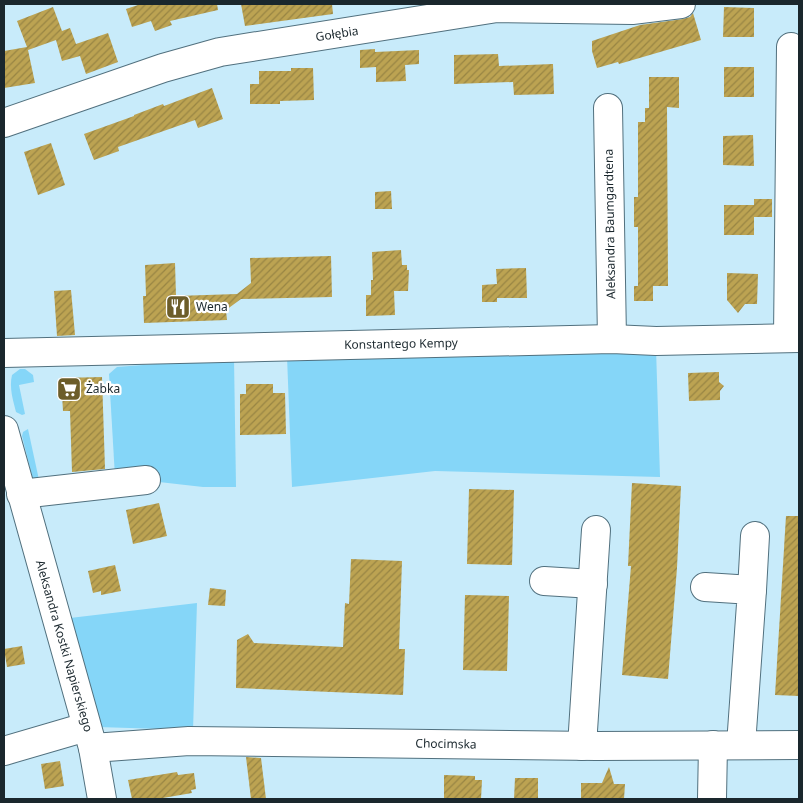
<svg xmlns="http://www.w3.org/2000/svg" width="803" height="803" font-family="'Noto Sans',sans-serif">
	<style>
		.green { fill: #85d6f8 }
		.building { fill: url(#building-hatch) }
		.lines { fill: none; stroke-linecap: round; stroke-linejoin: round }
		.minor-casing { stroke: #51707e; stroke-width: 30 }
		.minor { stroke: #fff; stroke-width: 28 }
		.labels { text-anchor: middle; stroke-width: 4.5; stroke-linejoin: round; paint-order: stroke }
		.street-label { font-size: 12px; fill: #1a272d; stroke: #fff }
		.poi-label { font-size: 12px; fill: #1a272d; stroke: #fff; text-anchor: start }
	</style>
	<defs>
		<pattern id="building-hatch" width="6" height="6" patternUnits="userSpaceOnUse" patternTransform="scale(1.25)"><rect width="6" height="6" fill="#bca352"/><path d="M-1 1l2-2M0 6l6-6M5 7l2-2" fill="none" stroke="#988544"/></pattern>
	</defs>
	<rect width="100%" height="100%" fill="#c8ebfa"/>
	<g class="green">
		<path d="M 656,348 L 660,477 L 435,471 L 292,487 L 287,356 Z"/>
		<path d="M 234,358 L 236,487 L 203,487 L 115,477 L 109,374 L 117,367 Z"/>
		<path d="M 20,369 L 25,369 L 33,375 L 34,382 L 19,385 L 25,414 L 22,415 L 16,412 C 13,400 9,388 12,375 Z"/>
		<path d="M 28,429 L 39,480 L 33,480 L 22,436 L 23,432 Z"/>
		<path d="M 197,603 L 193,730 L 98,727 L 70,618 Z"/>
	</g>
	<g class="building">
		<path d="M 141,4 L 217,4 L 218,10 L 170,21 L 172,25 L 155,31 L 151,21 L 132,27 L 126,9 Z"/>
		<path d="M 241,4 L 332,4 L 333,14 L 245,26 Z"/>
		<path d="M 53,7 L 62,31 L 70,28 L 76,44 L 108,33 L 118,62 L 86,74 L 80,56 L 62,61 L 56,40 L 28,50 L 35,83 L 4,88 L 4,51 L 27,47 L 17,21 Z"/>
		<path d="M 724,7 L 754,8 L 754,37 L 723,37 Z"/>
		<path d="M 693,13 L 701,40 L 619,64 L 618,62 L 597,68 L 592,51 L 592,41 L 640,25 L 683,19 L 690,17 Z"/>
		<path d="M 375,49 L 375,52 L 419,50 L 419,64 L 405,65 L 406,81 L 376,82 L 376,67 L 360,68 L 360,50 Z"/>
		<path d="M 498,54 L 499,66 L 553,64 L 554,94 L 514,95 L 513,82 L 454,84 L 454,55 Z"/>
		<rect x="724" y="67" width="30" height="30"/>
		<path d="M 291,68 L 313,68 L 314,100 L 280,101 L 280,104 L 250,104 L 250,84 L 259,84 L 259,71 L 291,71 Z"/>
		<path d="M 649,77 L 679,77 L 679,108 L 667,107 L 668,286 L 653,286 L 653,301 L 634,301 L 634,286 L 638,286 L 638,227 L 634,227 L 634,197 L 638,197 L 638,122 L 645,122 L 645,108 L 649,108 Z"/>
		<path d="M 212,88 L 223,119 L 198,128 L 195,120 L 118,147 L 119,151 L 94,160 L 84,134 L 134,116 L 134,115 L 163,104 L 164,106 Z"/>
		<path d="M 753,135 L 754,166 L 723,165 L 723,136 Z"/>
		<path d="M 51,143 L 65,185 L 38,195 L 24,152 Z"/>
		<path d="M 391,191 L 392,209 L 375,209 L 375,192 Z"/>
		<rect x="754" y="199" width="18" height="18"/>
		<rect x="724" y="205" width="30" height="30"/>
		<path d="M 401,250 L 402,265 L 407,265 L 407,270 L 409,270 L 408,291 L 394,291 L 395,315 L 366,316 L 366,295 L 371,295 L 371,280 L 373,280 L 372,252 Z"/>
		<path d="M 331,256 L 332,297 L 241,299 L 226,310 L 227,320 L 144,323 L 143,296 L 146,296 L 145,265 L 175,263 L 176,296 L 237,294 L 251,283 L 250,258 Z"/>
		<path d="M 526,268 L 527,298 L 497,298 L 497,296 L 497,302 L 482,302 L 482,285 L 497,284 L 496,269 Z"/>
		<path d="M 727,273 L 758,274 L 757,304 L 745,304 L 738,313 L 727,300 Z"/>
		<path d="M 71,290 L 75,335 L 57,336 L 54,291 Z"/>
		<path d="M 719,372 L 719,382 L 724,386 L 720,391 L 720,400 L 689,401 L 688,373 Z"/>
		<path d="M 102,377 L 105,469 L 72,472 L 70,411 L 63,411 L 61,378 Z"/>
		<path d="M 246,384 L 273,384 L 273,393 L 285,393 L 286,434 L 240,435 L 240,394 L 246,394 Z"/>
		<path d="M 632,483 L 681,486 L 677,568 L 668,679 L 622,675 L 631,566 L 628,566 Z"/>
		<path d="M 469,489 L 514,490 L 512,565 L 467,564 Z"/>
		<path d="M 159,503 L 167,536 L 133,544 L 126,510 Z"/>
		<path d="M 786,516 L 799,516 L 799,696 L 775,695 Z"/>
		<path d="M 351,559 L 402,561 L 399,649 L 405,649 L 403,695 L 236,688 L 237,640 L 248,634 L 254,643 L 343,647 L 345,603 L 349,604 Z"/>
		<path d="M 115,565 L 121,591 L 101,595 L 101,591 L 93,593 L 88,571 Z"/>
		<path d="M 210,588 L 226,590 L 225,606 L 208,605 Z"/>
		<path d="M 465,595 L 509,596 L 507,671 L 463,670 Z"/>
		<path d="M 22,646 L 25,664 L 7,667 L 4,649 Z"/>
		<path d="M 246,757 L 261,758 L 266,799 L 251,799 Z"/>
		<path d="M 60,761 L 64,786 L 45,789 L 41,764 Z"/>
		<path d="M 609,767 L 614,784 L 625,784 L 624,799 L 581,799 L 581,783 L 602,783 Z"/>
		<path d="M 177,772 L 178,775 L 194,773 L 196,789 L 191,790 L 192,793 L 157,799 L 132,799 L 128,780 Z"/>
		<path d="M 444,775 L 475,776 L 475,780 L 482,780 L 481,799 L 444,799 Z"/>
		<path d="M 515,778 L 538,778 L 538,799 L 514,799 Z"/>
	</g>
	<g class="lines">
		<defs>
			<g id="minor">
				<path d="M 608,108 L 612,339"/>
				<path d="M 4,123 L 163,68 L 220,52 L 497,8 L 632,10 L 681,4"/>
				<path d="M 788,338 L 791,47"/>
				<path d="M 4,353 L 612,339 L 656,341 L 799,338"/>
				<path d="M 4,430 L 93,748 L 102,799"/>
				<path d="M 21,494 L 146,480"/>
				<path d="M 544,581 L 593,584"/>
				<path d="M 705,587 L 752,590 L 741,745"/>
				<path d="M 752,590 L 755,536"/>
				<path d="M 582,746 L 596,530"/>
				<path d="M 93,748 L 189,741 L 596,746 L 799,745"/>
				<path d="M 4,751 L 86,727"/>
				<path d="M 712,799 L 713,745"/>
			</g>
		</defs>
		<use href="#minor" class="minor-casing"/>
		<use href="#minor" class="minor"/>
	</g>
	<defs>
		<symbol id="restaurant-square" viewBox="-11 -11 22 22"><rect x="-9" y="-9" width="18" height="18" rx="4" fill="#6c5d2a" stroke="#fff"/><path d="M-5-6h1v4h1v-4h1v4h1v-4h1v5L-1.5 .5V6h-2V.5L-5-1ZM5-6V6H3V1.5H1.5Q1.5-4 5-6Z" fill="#fff"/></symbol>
		<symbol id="supermarket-square" viewBox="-11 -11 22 22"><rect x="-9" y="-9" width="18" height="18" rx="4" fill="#6c5d2a" stroke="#fff"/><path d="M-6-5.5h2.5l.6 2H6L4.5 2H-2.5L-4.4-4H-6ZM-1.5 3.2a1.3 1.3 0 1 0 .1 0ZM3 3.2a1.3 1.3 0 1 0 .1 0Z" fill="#fff"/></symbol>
	</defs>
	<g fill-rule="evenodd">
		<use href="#restaurant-square" x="164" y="293" width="28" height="28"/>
		<use href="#supermarket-square" x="55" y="375" width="28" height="28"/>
	</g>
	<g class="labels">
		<g class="street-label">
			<text transform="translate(337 34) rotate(-9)" y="4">Gołębia</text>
			<text transform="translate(610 224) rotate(-91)" y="4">Aleksandra Baumgardtena</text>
			<text transform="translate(401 344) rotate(-1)" y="4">Konstantego Kempy</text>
			<text transform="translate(64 646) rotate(74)" y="4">Aleksandra Kostki Napierskiego</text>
			<text transform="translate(446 744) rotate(1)" y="4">Chocimska</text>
		</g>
		<g class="poi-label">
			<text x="196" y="311">Wena</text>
			<text x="86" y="393">Żabka</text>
		</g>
	</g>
	<rect width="803" height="803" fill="none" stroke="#1a272d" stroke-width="10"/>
</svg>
